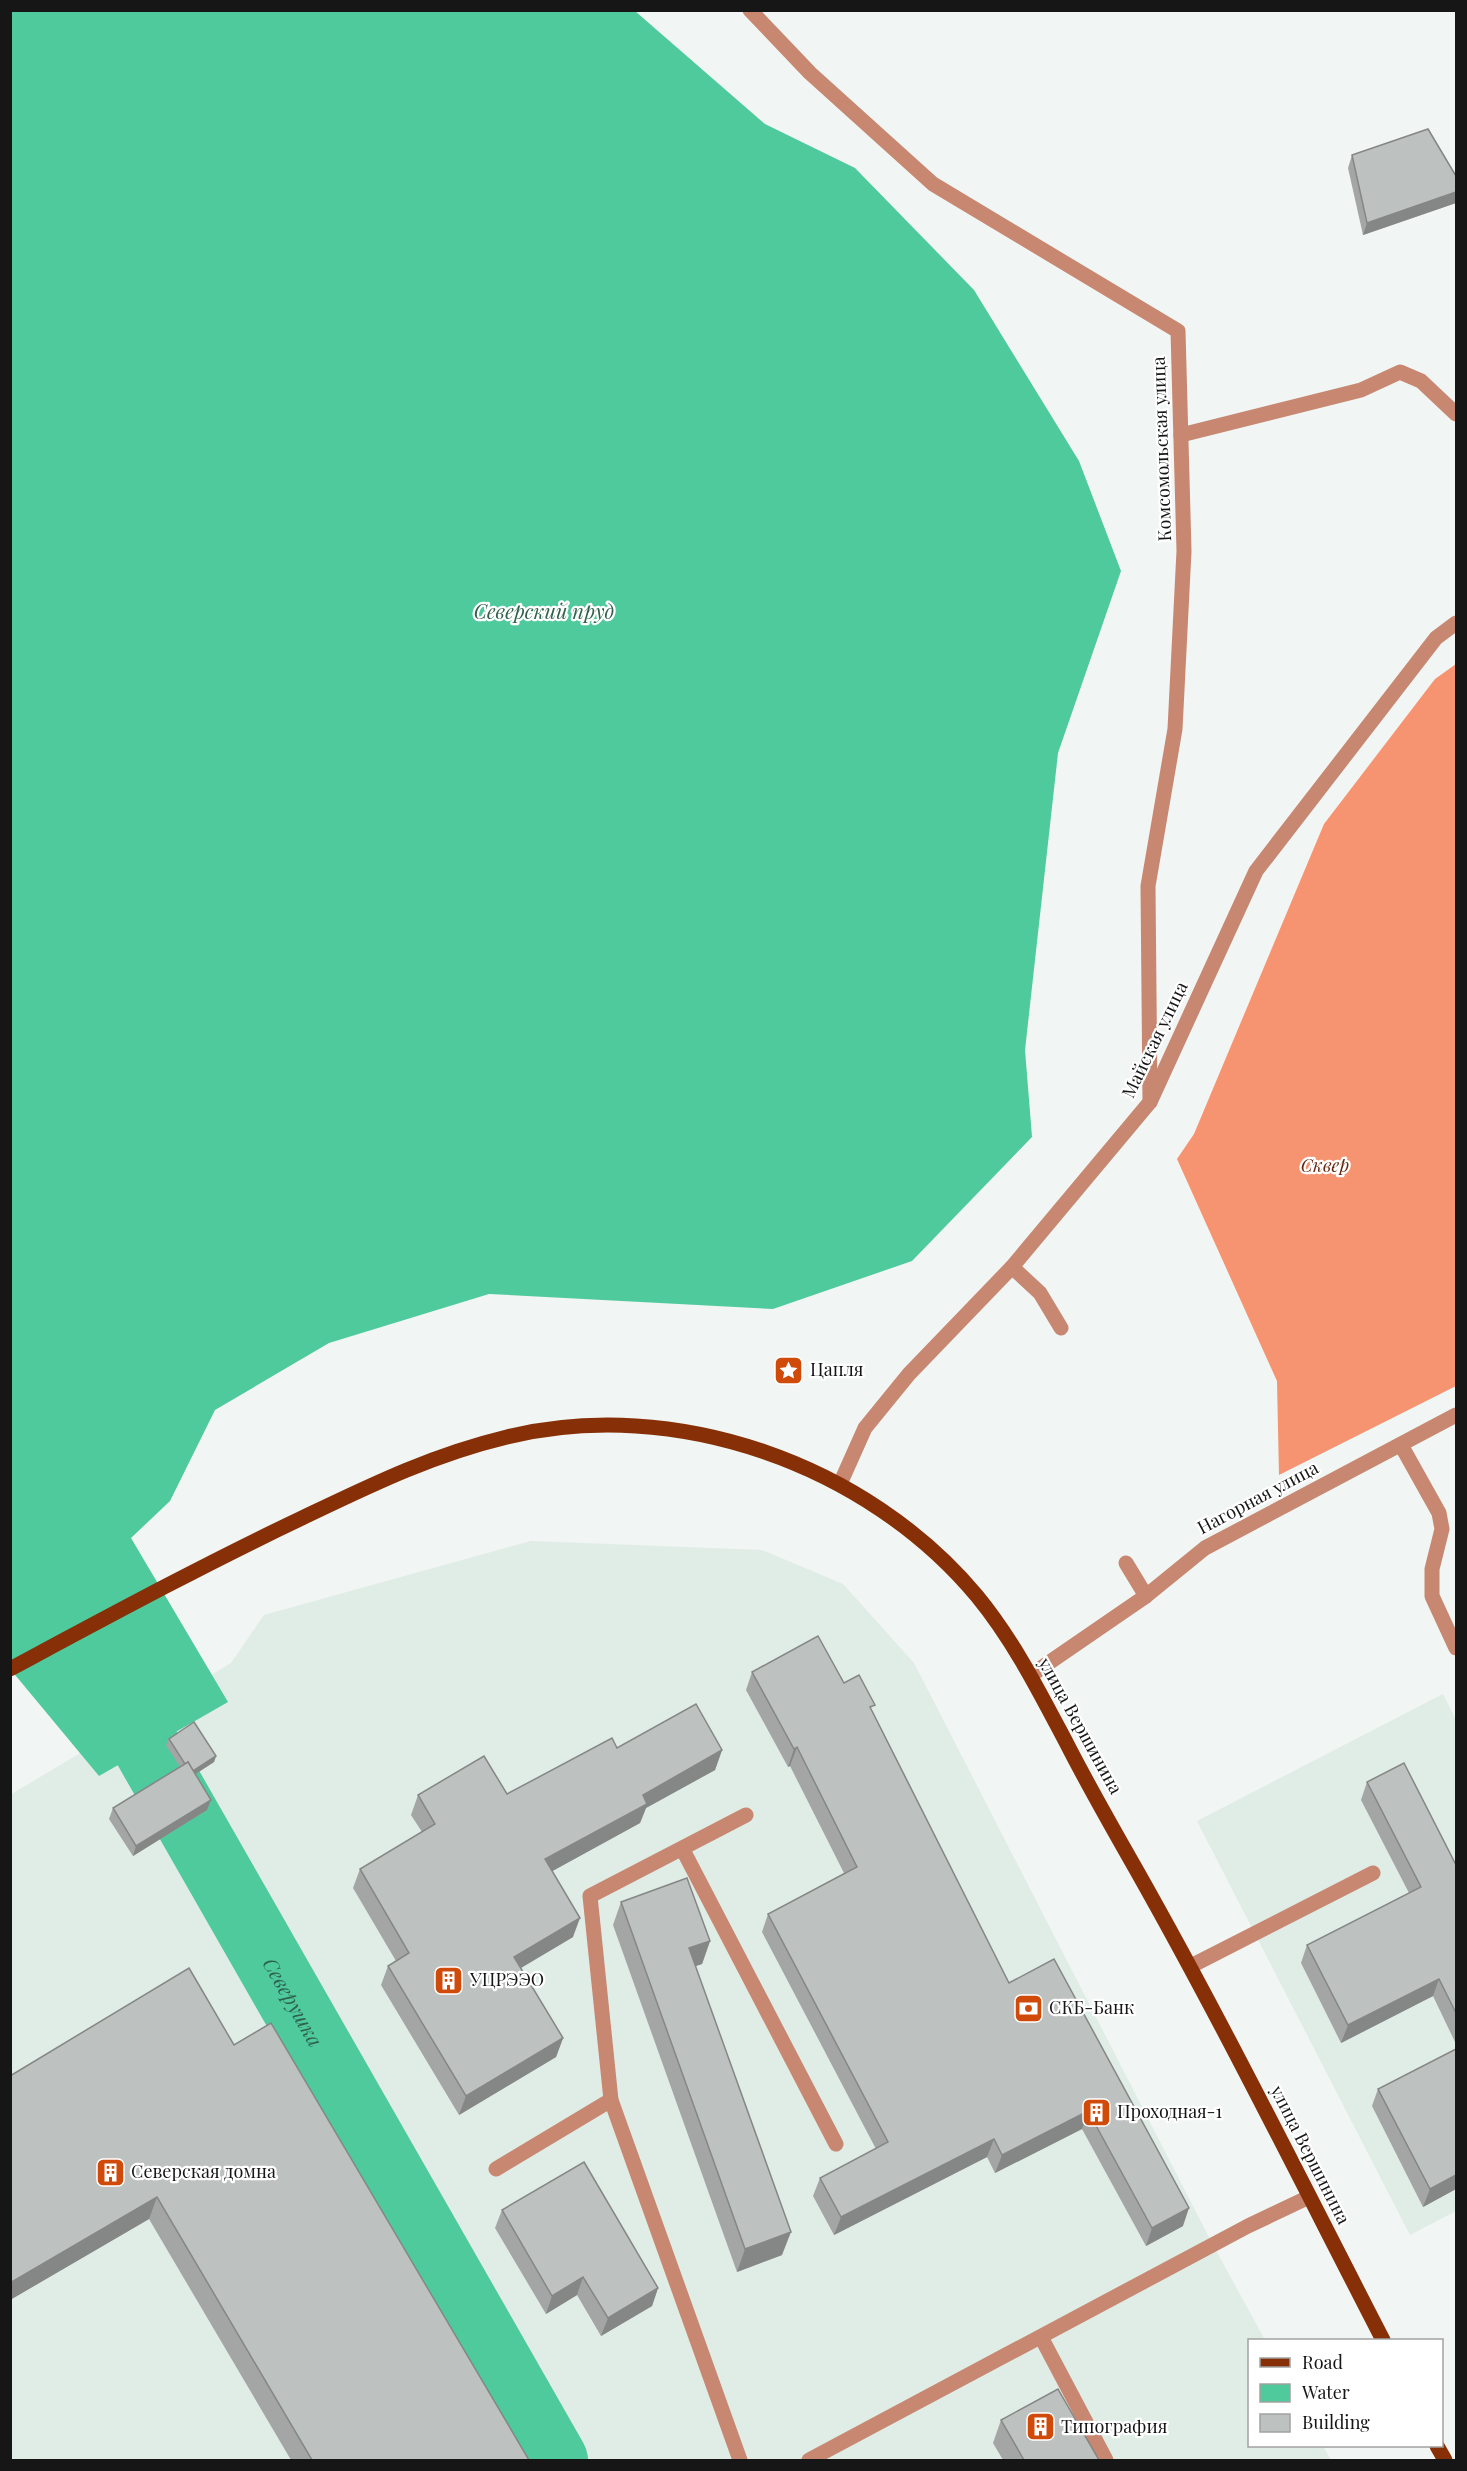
<svg xmlns="http://www.w3.org/2000/svg" width="1467" height="2471" font-family="'Playfair Display',serif">
	<style>
		.built { fill: #e0ece6 }
		.forest { fill: #f69370 }
		.water { fill: #4eca9d }
		.lines { fill: none; stroke-linecap: round; stroke-linejoin: round }
		.river { stroke: #4eca9d; stroke-width: 68 }
		.service { stroke: #c78771; stroke-width: 15 }
		.minor { stroke: #c78771; stroke-width: 15 }
		.tertiary { stroke: #c78771; stroke-width: 15 }
		.primary { stroke: #872f07; stroke-width: 15 }
		.wall { fill: #a3a6a4 }
		.shaded-wall { fill: #848786 }
		.building { fill: #bdc1bf; stroke: #848786; stroke-width: 1.5 }
		.labels { text-anchor: middle; stroke-width: 4.5; stroke-linejoin: round; paint-order: stroke }
		.street-label { font-size: 18px; fill: #151615; stroke: #fff }
		.park-label { font-size: 18px; font-style: italic; fill: #652810; stroke: #fff }
		.poi-label { font-size: 18px; fill: #151615; stroke: #fff; text-anchor: start }
		.water-label { font-size: 20px; font-style: italic; fill: #2f614d; stroke: #fff }
	</style>
	<rect width="100%" height="100%" fill="#f1f5f3"/>
	<g class="built">
		<path d="M 531,1541 L 762,1550 L 843,1584 L 914,1663 L 1213,2245 L 1265,2340 L 1250,2340 L 1250,2446 L 1323,2446 L 1331,2460 L 11,2460 L 10,1795 L 231,1663 L 264,1615 Z"/>
		<path d="M 1443,1694 L 1456,1720 L 1456,2211 L 1410,2235 L 1197,1821 Z"/>
	</g>
	<path class="forest" d="M 1456,664 L 1456,1386 L 1279,1475 L 1277,1381 L 1177,1159 L 1194,1134 L 1324,824 L 1435,679 Z"/>
	<path class="water" d="M 10,11 L 635,11 L 765,124 L 855,168 L 974,290 L 1079,461 L 1121,571 L 1058,753 L 1025,1050 L 1032,1137 L 912,1261 L 773,1309 L 489,1294 L 329,1343 L 215,1410 L 170,1501 L 131,1538 L 228,1702 L 99,1776 L 11,1670 Z"/>
	<g class="lines">
		<path class="river" id="s1" d="M 10,1557 L 147,1748 L 554,2460"/>
		<g class="service">
			<path d="M 1012,1267 L 1040,1293 L 1061,1328"/>
			<path d="M 1401,1445 L 1439,1513 L 1442,1529 L 1432,1569 L 1432,1596 L 1456,1648"/>
			<path d="M 1126,1563 L 1146,1596"/>
			<path d="M 683,1850 L 836,2144"/>
			<path d="M 1191,1966 L 1373,1873"/>
			<path d="M 496,2169 L 611,2100"/>
			<path d="M 1041,2337 L 1106,2460"/>
			<path d="M 740,2460 L 611,2100 L 590,1896 L 746,1815"/>
			<path d="M 809,2460 L 1248,2226 L 1309,2197"/>
		</g>
		<g class="minor">
			<path d="M 750,10 L 810,73 L 933,184 L 1178,331 L 1184,551 L 1175,729 L 1148,886 L 1150,1102"/>
			<path d="M 1181,435 L 1361,390 L 1400,372 L 1421,381 L 1456,414"/>
			<path d="M 1031,1675 L 1146,1596 L 1205,1548 L 1456,1415"/>
		</g>
		<path class="tertiary" d="M 840,1484 L 865,1428 L 909,1374 L 1012,1267 L 1150,1102 L 1256,871 L 1436,638 L 1456,623"/>
		<g class="primary">
			<path d="M 10,1669 C 107,1617 203,1565 302,1518 C 371,1485 432,1455 507,1437 C 675,1396 867,1464 977,1596 C 1014,1641 1040,1693 1067,1744 C 1089,1787 1113,1829 1137,1871 C 1224,2025 1302,2183 1383,2340"/>
			<path d="M 1437,2446 L 1445,2460"/>
		</g>
	</g>
	<g class="wall">
		<path d="M 1352,155 L 1456,176 L 1456,203 L 1363,235 L 1348,168 Z"/>
		<path d="M 752,1672 L 844,1683 L 873,1712 L 1009,1983 L 1183,2226 L 1146,2246 L 1082,2129 L 995,2173 L 987,2157 L 834,2235 L 813,2196 L 820,2178 L 876,2149 L 762,1932 L 768,1914 L 844,1873 L 790,1766 L 788,1767 L 746,1690 Z"/>
		<path d="M 169,1739 L 216,1756 L 214,1762 L 195,1774 L 211,1800 L 207,1810 L 133,1856 L 109,1819 L 113,1808 L 180,1767 L 166,1745 Z"/>
		<path d="M 617,1748 L 722,1750 L 715,1770 L 646,1808 L 640,1823 L 552,1871 L 573,1937 L 521,1968 L 563,2038 L 556,2057 L 459,2115 L 381,1985 L 388,1966 L 396,1961 L 353,1888 L 360,1869 L 422,1832 L 411,1815 L 418,1795 L 507,1794 Z"/>
		<path d="M 1367,1782 L 1456,1865 L 1456,2044 L 1433,1996 L 1341,2043 L 1301,1963 L 1307,1945 L 1409,1893 L 1361,1800 Z"/>
		<path d="M 621,1902 L 710,1941 L 702,1964 L 695,1966 L 782,2255 L 737,2272 L 613,1925 Z"/>
		<path d="M 234,2045 L 529,2460 L 291,2460 L 149,2219 L 10,2300 Z"/>
		<path d="M 1456,2049 L 1456,2189 L 1423,2207 L 1372,2106 L 1378,2089 Z"/>
		<path d="M 502,2210 L 658,2288 L 652,2306 L 601,2336 L 577,2295 L 546,2314 L 495,2228 Z"/>
		<path d="M 1001,2420 L 1099,2460 L 1003,2460 L 993,2443 Z"/>
	</g>
	<g class="shaded-wall">
		<path d="M 1456,192 L 1456,203 L 1363,235 L 1367,223 Z"/>
		<path d="M 797,1747 L 790,1766 L 788,1767 L 794,1749 Z"/>
		<path d="M 722,1750 L 715,1770 L 646,1808 L 640,1823 L 538,1879 L 545,1859 L 643,1795 Z"/>
		<path d="M 216,1756 L 214,1762 L 188,1779 L 190,1773 Z"/>
		<path d="M 211,1800 L 207,1810 L 133,1856 L 136,1846 Z"/>
		<path d="M 580,1918 L 573,1937 L 507,1976 L 514,1957 Z"/>
		<path d="M 710,1941 L 702,1964 L 681,1971 L 689,1948 Z"/>
		<path d="M 1439,1979 L 1433,1996 L 1341,2043 L 1348,2025 Z"/>
		<path d="M 563,2038 L 556,2057 L 459,2115 L 466,2096 Z"/>
		<path d="M 1088,2111 L 1082,2129 L 995,2173 L 1002,2155 Z"/>
		<path d="M 994,2139 L 987,2157 L 834,2235 L 841,2217 Z"/>
		<path d="M 1456,2175 L 1456,2189 L 1423,2207 L 1430,2189 Z"/>
		<path d="M 157,2197 L 149,2219 L 10,2300 L 10,2283 Z"/>
		<path d="M 1189,2208 L 1183,2226 L 1146,2246 L 1152,2228 Z"/>
		<path d="M 791,2232 L 782,2255 L 737,2272 L 745,2249 Z"/>
		<path d="M 583,2277 L 577,2295 L 546,2314 L 552,2296 Z"/>
		<path d="M 658,2288 L 652,2306 L 601,2336 L 608,2318 Z"/>
	</g>
	<g class="building">
		<path d="M 1428,129 L 1456,176 L 1456,192 L 1367,223 L 1352,155 Z"/>
		<path d="M 818,1636 L 844,1683 L 859,1675 L 875,1705 L 870,1707 L 1009,1983 L 1054,1959 L 1189,2208 L 1152,2228 L 1088,2111 L 1002,2155 L 994,2139 L 841,2217 L 820,2178 L 888,2142 L 768,1914 L 857,1867 L 797,1747 L 794,1749 L 752,1672 Z"/>
		<path d="M 696,1704 L 722,1750 L 643,1795 L 647,1804 L 545,1859 L 580,1918 L 514,1957 L 563,2038 L 466,2096 L 388,1966 L 409,1953 L 360,1869 L 435,1824 L 418,1795 L 484,1756 L 507,1794 L 612,1738 L 617,1748 Z"/>
		<path d="M 194,1722 L 216,1756 L 193,1771 L 188,1762 L 185,1764 L 169,1739 Z"/>
		<path d="M 188,1762 L 211,1800 L 136,1846 L 113,1808 Z"/>
		<path d="M 1404,1763 L 1456,1865 L 1456,2013 L 1439,1979 L 1348,2025 L 1307,1945 L 1421,1887 L 1367,1782 Z"/>
		<path d="M 687,1878 L 710,1941 L 689,1948 L 791,2232 L 745,2249 L 621,1902 Z"/>
		<path d="M 189,1968 L 234,2045 L 271,2023 L 529,2460 L 312,2460 L 157,2197 L 10,2283 L 10,2076 Z"/>
		<path d="M 1456,2049 L 1456,2175 L 1430,2189 L 1378,2089 Z"/>
		<path d="M 584,2162 L 658,2288 L 608,2318 L 583,2277 L 552,2296 L 502,2210 Z"/>
		<path d="M 1058,2389 L 1099,2460 L 1024,2460 L 1001,2420 Z"/>
	</g>
	<defs>
		<symbol id="sight-square" viewBox="-11 -11 22 22"><rect x="-9" y="-9" width="18" height="18" rx="4" fill="#d04a0a" stroke="#fff"/><path d="M0-6L1.8-2.2L6-1.7L2.9 1.2L3.7 5.4L0 3.3L-3.7 5.4L-2.9 1.2L-6-1.7L-1.8-2.2Z" fill="#fff"/></symbol>
		<symbol id="building-square" viewBox="-11 -11 22 22"><rect x="-9" y="-9" width="18" height="18" rx="4" fill="#d04a0a" stroke="#fff"/><path d="M-4-6H4V6H1V3H-1V6H-4ZM-2.5-4.3h1.7v1.8h-1.7ZM.8-4.3h1.7v1.8H.8ZM-2.5-1h1.7V.8h-1.7ZM.8-1h1.7V.8H.8Z" fill="#fff"/></symbol>
		<symbol id="bank-square" viewBox="-11 -11 22 22"><rect x="-9" y="-9" width="18" height="18" rx="4" fill="#d04a0a" stroke="#fff"/><path d="M-6-4H6V4H-6ZM0-2.3a2.3 2.3 0 1 0 0 4.6a2.3 2.3 0 1 0 0-4.6Z" fill="#fff"/></symbol>
	</defs>
	<g fill-rule="evenodd">
		<use href="#sight-square" x="772" y="1354" width="33" height="33"/>
		<use href="#building-square" x="432" y="1964" width="33" height="33"/>
		<use href="#bank-square" x="1012" y="1992" width="33" height="33"/>
		<use href="#building-square" x="1080" y="2096" width="33" height="33"/>
		<use href="#building-square" x="94" y="2156" width="33" height="33"/>
		<use href="#building-square" x="1024" y="2410" width="33" height="33"/>
	</g>
	<g class="labels">
		<g class="street-label">
			<text transform="translate(1162 449) rotate(-92)" y="6">Комсомольская улица</text>
			<text transform="translate(1155 1040) rotate(-64)" y="6">Майская улица</text>
			<text transform="translate(1258 1498) rotate(-28)" y="6">Нагорная улица</text>
			<text transform="translate(1080 1726) rotate(61)" y="6">улица Вершинина</text>
			<text transform="translate(1310 2155) rotate(63)" y="6">улица Вершинина</text>
		</g>
		<g class="park-label">
			<text x="1325" y="1172">Сквер</text>
		</g>
		<g class="poi-label">
			<text x="810" y="1376">Цапля</text>
			<text x="470" y="1986">УЦРЭЭО</text>
			<text x="1049" y="2014">СКБ-Банк</text>
			<text x="1117" y="2118">Проходная-1</text>
			<text x="131" y="2178">Северская домна</text>
			<text x="1061" y="2433">Типография</text>
		</g>
		<g class="water-label">
			<text x="544" y="619">Северский пруд</text>
			<text dy="7" stroke="none"><textPath href="#s1" startOffset="528">Северушка</textPath></text>
		</g>
	</g>
	<rect width="1467" height="2471" fill="none" stroke="#151615" stroke-width="24"/>
	<rect x="1248" y="2339" width="195" height="108" fill="#ffffff" stroke="#a1a2a1" stroke-width="1.5"/>
	<rect x="1260" y="2358" width="30" height="9" fill="#872f07" stroke="#a1a2a1" stroke-width="1.5"/>
	<text x="1302" y="2369" font-size="18" fill="#151615">Road</text>
	<rect x="1260" y="2384" width="30" height="18" fill="#4eca9d" stroke="#a1a2a1" stroke-width="1.5"/>
	<text x="1302" y="2399" font-size="18" fill="#151615">Water</text>
	<rect x="1260" y="2414" width="30" height="18" fill="#bdc1bf" stroke="#a1a2a1" stroke-width="1.5"/>
	<text x="1302" y="2429" font-size="18" fill="#151615">Building</text>
</svg>
